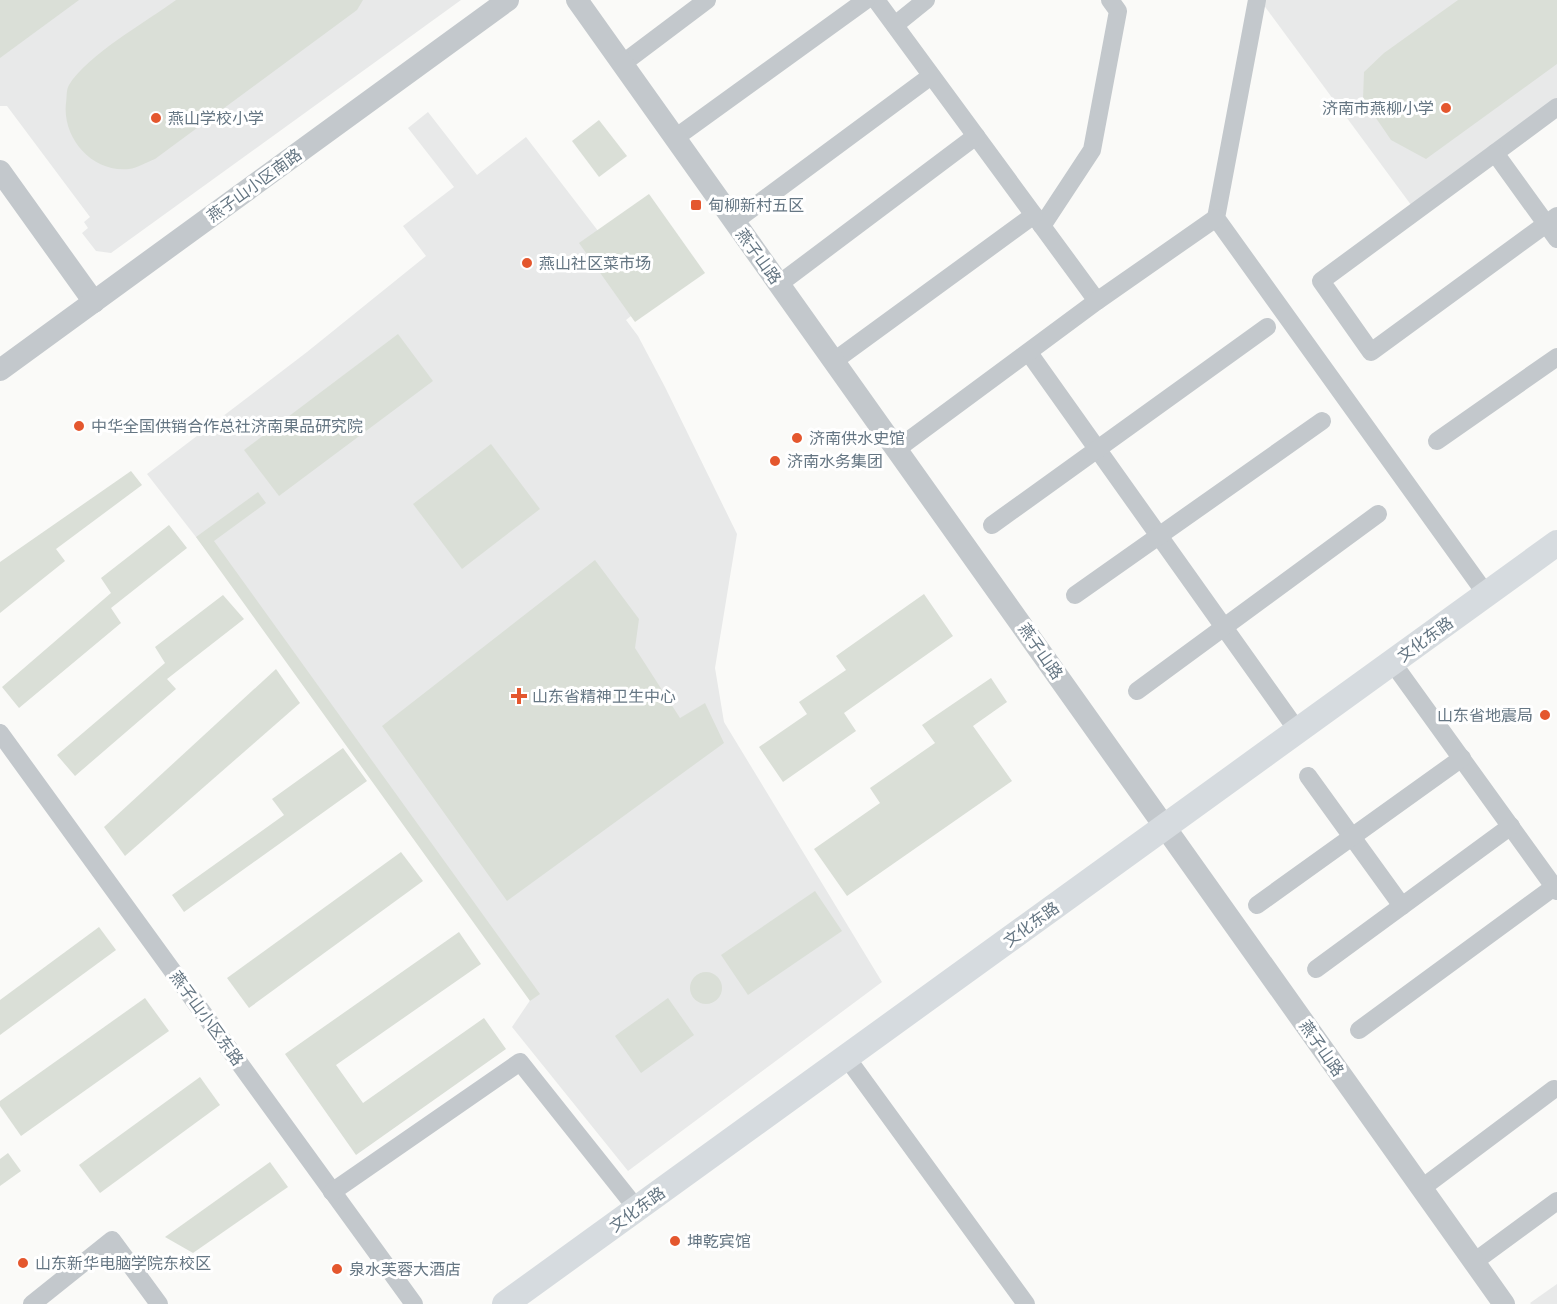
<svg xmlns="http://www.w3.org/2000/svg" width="1557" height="1304" font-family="Figtree,'Noto Sans SC',sans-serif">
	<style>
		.built { fill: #e8e9e9 }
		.green { fill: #dadfd7 }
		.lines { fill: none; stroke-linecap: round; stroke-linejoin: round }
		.minor { stroke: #c3c8cc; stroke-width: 18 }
		.tertiary { stroke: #c3c8cc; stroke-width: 22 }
		.secondary { stroke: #d6dbdf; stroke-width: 26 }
		.poi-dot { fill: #e4572e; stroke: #fff; stroke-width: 2 }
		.labels { text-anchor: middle; stroke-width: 6; stroke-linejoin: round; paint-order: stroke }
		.poi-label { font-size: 16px; fill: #657683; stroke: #fff; text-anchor: start }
		.street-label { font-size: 16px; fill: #657683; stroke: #fff }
	</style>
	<rect width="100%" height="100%" fill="#fafaf8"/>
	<g class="built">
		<path d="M 0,0 L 461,0 L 111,253 L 96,251 L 82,233 L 88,228 L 84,222 L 90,217 L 7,106 L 0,106 Z"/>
		<path d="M 1260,0 L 1557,0 L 1557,105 L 1414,209 Z"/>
		<path d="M 428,112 L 477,175 L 526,137 L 651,300 L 626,320 L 638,336 L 665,387 L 737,534 L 715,668 L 724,722 L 882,982 L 628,1171 L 512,1027 L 531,999 L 300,671 L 147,474 L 307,352 L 426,256 L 403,226 L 454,187 L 408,128 Z"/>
		<path d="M 1557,1284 L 1557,1304 L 1531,1304 L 1530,1303 Z"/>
	</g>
	<g class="green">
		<path d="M 0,0 L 79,0 L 0,58 Z"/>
		<path d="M 176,0 L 363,0 L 357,10 L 155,159 C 147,162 137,168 129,169 C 92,173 62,138 66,103 C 67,97 66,90 69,85 C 87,55 146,22 176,0 Z"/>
		<path d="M 1458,0 L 1557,0 L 1557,64 L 1426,159 L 1391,140 L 1363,99 L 1364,72 L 1384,53 Z"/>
		<path d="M 599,120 L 627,156 L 599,177 L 572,141 Z"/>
		<path d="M 649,194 L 705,273 L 635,322 L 579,243 Z"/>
		<path d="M 398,334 L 433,381 L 279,496 L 244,450 Z"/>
		<path d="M 491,444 L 540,509 L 462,569 L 413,504 Z"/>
		<path d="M 131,471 L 142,485 L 56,549 L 65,561 L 0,613 L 0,562 Z"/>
		<path d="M 258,492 L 266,503 L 214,541 L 540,994 L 530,1001 L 196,537 Z"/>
		<path d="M 169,525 L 187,548 L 111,608 L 121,623 L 19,708 L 2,687 L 111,593 L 101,578 Z"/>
		<path d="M 595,560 L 639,619 L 635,648 L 680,718 L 705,703 L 724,743 L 507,901 L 382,726 Z"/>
		<path d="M 924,594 L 953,636 L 844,713 L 856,731 L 783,782 L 759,747 L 807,714 L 799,702 L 846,670 L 836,656 Z"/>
		<path d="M 223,595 L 244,619 L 167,679 L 176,689 L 75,776 L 57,755 L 165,663 L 155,647 Z"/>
		<path d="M 276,669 L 300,703 L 125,856 L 104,827 Z"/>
		<path d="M 991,678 L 1007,702 L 973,726 L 1012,781 L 847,896 L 814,849 L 880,803 L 870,788 L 935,743 L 922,725 Z"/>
		<path d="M 343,748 L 367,781 L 184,912 L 172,895 L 284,815 L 272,799 Z"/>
		<path d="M 401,852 L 423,881 L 249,1008 L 227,978 Z"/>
		<path d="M 815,891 L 842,931 L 748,995 L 721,955 Z"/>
		<path d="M 99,927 L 116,950 L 0,1035 L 0,1000 Z"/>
		<path d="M 459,932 L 481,964 L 336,1065 L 363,1103 L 484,1018 L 506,1049 L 356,1155 L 285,1054 Z"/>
		<circle cx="706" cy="988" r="16"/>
		<path d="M 145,998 L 169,1031 L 21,1136 L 0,1106 L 0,1101 Z"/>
		<path d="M 668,998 L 694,1035 L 641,1073 L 615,1036 Z"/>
		<path d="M 200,1077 L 220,1105 L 100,1193 L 79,1165 Z"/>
		<path d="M 8,1153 L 21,1171 L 0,1186 L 0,1159 Z"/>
		<path d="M 270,1162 L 288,1187 L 193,1253 L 165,1237 Z"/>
	</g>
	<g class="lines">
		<g class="minor">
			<path d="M 876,0 L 1042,226"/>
			<path d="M 1257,0 L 1216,218 L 1486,594"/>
			<path d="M 895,25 L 926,0"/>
			<path d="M 622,64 L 707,0"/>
			<path d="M 1557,107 L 1495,153 L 1557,239"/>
			<path d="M 675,138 L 866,0"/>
			<path d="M 1495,153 L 1321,281 L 1371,352 L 1557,216"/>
			<path d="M 735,221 L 931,76"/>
			<path d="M 779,284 L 976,136"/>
			<path d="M 1097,301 L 1042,226 L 1092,150 L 1118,11 L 1110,0"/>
			<path d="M 1029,353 L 1297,730"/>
			<path d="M 834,361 L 1034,215"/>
			<path d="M 1437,441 L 1557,357"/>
			<path d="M 897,449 L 1097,301 L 1216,218"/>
			<path d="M 992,525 L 1267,327"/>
			<path d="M 1075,595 L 1322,421"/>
			<path d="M 1392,662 L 1557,891"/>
			<path d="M 1137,691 L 1378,514"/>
			<path d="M 0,733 L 414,1304"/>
			<path d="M 1308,776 L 1402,906"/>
			<path d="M 1257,905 L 1462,758"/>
			<path d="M 1316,969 L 1511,826"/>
			<path d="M 1359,1030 L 1554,887"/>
			<path d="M 847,1058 L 1026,1304"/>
			<path d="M 1422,1188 L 1554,1089"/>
			<path d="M 332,1192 L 520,1062 L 637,1209"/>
			<path d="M 1474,1262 L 1557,1201"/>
			<path d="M 32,1304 L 112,1240 L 159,1304"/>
		</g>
		<g class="tertiary">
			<path d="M 577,0 L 1504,1304"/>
			<path d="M 0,171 L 94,302"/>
			<path d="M 0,370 L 508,0"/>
		</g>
		<path class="secondary" d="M 505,1304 L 1557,543"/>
	</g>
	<g class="poi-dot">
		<circle cx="1446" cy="108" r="6"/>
		<circle cx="156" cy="118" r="6"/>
		<rect x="690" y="199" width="12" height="12" rx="3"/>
		<circle cx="527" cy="263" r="6"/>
		<circle cx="79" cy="426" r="6"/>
		<circle cx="797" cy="438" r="6"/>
		<circle cx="775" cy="461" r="6"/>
		<path d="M516 687h6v6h6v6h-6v6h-6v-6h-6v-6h6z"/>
		<circle cx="1545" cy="715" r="6"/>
		<circle cx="675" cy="1241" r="6"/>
		<circle cx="23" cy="1263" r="6"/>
		<circle cx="337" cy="1269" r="6"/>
	</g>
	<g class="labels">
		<g class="poi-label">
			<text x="1434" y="114" text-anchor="end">济南市燕柳小学</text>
			<text x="168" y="124">燕山学校小学</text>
			<text x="708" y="211">甸柳新村五区</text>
			<text x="539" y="269">燕山社区菜市场</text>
			<text x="91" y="432">中华全国供销合作总社济南果品研究院</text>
			<text x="809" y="444">济南供水史馆</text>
			<text x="787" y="467">济南水务集团</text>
			<text x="532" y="702">山东省精神卫生中心</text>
			<text x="1533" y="721" text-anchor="end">山东省地震局</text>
			<text x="687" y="1247">坤乾宾馆</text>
			<text x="35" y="1269">山东新华电脑学院东校区</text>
			<text x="349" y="1275">泉水芙蓉大酒店</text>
		</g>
		<g class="street-label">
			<text transform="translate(254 185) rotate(-36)" y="6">燕子山小区南路</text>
			<text transform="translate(759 256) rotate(54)" y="6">燕子山路</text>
			<text transform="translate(1425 639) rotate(-36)" y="6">文化东路</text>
			<text transform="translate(1041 651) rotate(55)" y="6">燕子山路</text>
			<text transform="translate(1031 924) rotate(-36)" y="6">文化东路</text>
			<text transform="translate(207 1018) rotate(54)" y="6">燕子山小区东路</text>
			<text transform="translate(1322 1048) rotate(55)" y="6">燕子山路</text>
			<text transform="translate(637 1209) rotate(-36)" y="6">文化东路</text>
		</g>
	</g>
</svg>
